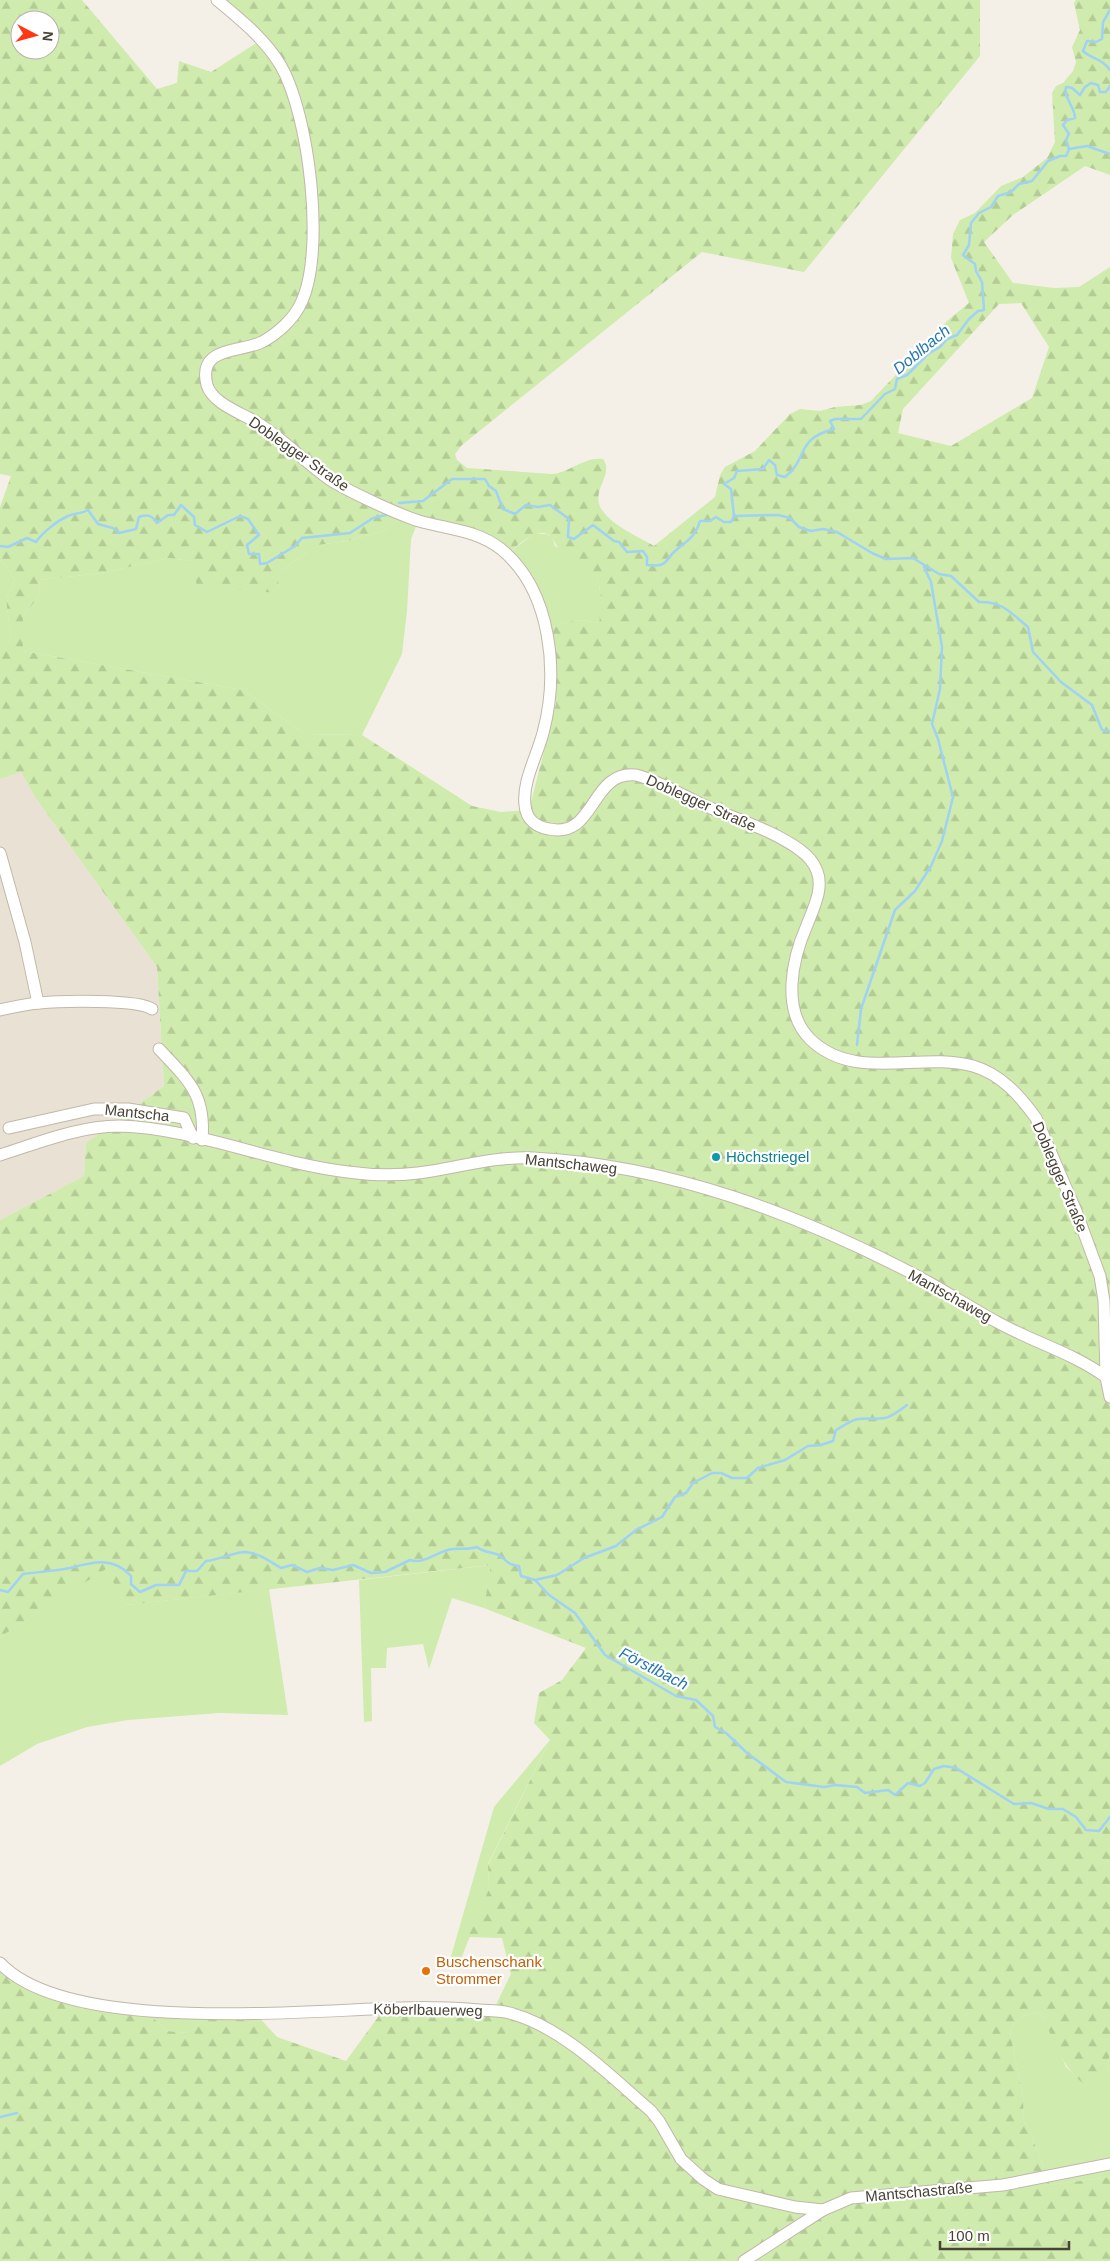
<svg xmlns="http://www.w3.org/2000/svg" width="1110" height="2261" font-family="Arial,sans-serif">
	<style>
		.residential { fill: #e9e2d4 }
		.green { fill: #cfebad }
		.forest { fill: url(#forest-firs); fill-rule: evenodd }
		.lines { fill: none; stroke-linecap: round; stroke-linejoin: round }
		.stream { stroke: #9fd2f5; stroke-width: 2.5 }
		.minor-casing { stroke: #c1b8a8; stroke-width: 13 }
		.minor { stroke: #fff; stroke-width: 11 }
		.culture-dot { fill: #0f9aa8; stroke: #fff; stroke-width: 2 }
		.food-dot { fill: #e8710a; stroke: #fff; stroke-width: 2 }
		.labels { text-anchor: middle; stroke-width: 4.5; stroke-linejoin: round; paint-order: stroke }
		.street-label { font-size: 15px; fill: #484135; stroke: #fff }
		.culture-label { font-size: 15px; fill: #0d838f; stroke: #fff; text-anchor: start }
		.food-label { font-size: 15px; fill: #c56008; stroke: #fff; text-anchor: start }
		.water-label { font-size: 16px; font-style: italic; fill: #2677b2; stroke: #fff }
	</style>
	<defs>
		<pattern id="forest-firs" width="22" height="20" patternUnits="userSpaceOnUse" patternTransform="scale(1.25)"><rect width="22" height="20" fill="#cfebad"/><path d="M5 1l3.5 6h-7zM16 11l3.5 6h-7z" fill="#b3cb95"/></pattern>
	</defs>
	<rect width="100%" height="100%" fill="#f4f0e7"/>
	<path class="residential" d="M 21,772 L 35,797 L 157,967 L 164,1086 L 86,1143 L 84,1176 L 0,1220 L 0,779 Z"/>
	<g class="green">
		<path d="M 399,518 L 417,524 L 411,539 L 407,611 L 402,654 L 362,735 L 305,734 L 243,690 L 23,651 L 23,616 L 38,598 L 40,580 L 102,573 L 169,558 L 191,561 L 278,592 L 279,572 L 318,545 L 347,541 L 386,530 Z"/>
		<path d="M 534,534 L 546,534 L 552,537 L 555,546 L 595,574 L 599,583 L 602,607 L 599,623 C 577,618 571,620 551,628 L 511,551 Z"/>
		<path d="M 2,561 L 15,580 L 6,599 L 11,638 L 5,648 L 0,647 L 0,562 Z"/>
		<path d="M 492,1565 L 484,1608 L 452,1598 L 429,1669 L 423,1644 L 387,1648 L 386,1668 L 371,1668 L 372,1721 L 364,1722 L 359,1580 Z"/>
		<path d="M 106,1568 L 126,1605 L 269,1589 L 288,1715 L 219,1713 L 128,1720 L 87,1727 L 37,1744 L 0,1766 L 0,1637 Z"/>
		<path d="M 550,1740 L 488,1864 L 489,1889 L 460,1961 L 450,1960 L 494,1807 Z"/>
		<path d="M 1038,2012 L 1044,2018 L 1066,2067 L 1086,2086 L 1107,2072 L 1110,2051 L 1110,2177 L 1050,2185 L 1031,2134 L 1024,2121 L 1023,2096 L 1010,2032 C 1016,2019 1024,2015 1038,2012 Z"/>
		<path d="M 150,2015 L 209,2016 L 188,2033 L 167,2031 Z"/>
	</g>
	<path class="forest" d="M 0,0 L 82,0 L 157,89 L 177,83 L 179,61 L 211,72 L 266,37 L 225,0 L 980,0 L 980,56 L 804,272 L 702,252 L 462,445 L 455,454 L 457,460 L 467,468 L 552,474 C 569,473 585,456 603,459 C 615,475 589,491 602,510 C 613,526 637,536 654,546 L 715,497 L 720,475 L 725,467 L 755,451 L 790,414 L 800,409 L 820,411 L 835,407 L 861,405 L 871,401 L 947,321 L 969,303 L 951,258 L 953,234 L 960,220 L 975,213 L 1001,186 L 1023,177 L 1047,158 L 1055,142 L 1052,93 L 1056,86 L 1063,83 L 1073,71 L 1076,62 L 1072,47 L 1080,30 L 1074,3 L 1076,0 L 1110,0 L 1110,175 L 1085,166 L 1013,215 L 984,242 L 1013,283 L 1054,288 L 1079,287 L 1110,267 L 1110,2051 L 1107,2072 L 1097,2085 L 1086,2086 C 1063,2068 1054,2044 1044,2018 L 1038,2012 C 1024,2015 1016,2019 1010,2032 L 1023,2096 L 1024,2121 L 1031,2134 L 1050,2185 L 1110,2177 L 1110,2261 L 0,2261 L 0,1968 L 26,1988 L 150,2015 L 167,2031 L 188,2033 L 209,2016 L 256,2014 L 277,2037 L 346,2061 L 381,2013 L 492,2013 L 511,1974 L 502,1938 L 468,1937 L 489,1889 L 488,1865 L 550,1740 L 534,1723 L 539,1693 L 562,1680 L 586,1648 L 484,1608 L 491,1565 L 126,1605 L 106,1569 L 0,1637 L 0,1220 L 84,1176 L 86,1143 L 164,1086 L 157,967 L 35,797 L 21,772 L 0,779 L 0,647 L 5,647 L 11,638 L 6,599 L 15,580 L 2,561 L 0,562 L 0,507 L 11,476 L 0,474 ZM 20,20 L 50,20 L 50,50 L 20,50 ZM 1021,303 L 1049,347 L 1032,398 L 951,446 L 898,433 L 903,409 L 999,304 ZM 407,511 L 480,533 L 511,551 C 519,544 541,525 551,537 C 557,543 559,554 566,559 C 574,565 587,567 594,574 C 603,582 601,612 599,623 C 577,618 571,620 551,628 L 556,672 L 556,704 L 529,810 L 501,812 L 472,806 L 362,735 L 305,734 L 243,690 L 23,651 L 23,616 L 38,598 L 40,580 L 102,573 L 169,558 L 191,561 L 197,586 L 278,593 L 279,572 L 318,545 L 347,541 L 386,530 Z"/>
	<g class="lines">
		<g class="stream">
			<path d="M 1110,10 L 1103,22 L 1102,39 L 1096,42 L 1087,41 L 1083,51 C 1091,59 1102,58 1110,70"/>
			<path d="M 1069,149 L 1087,146 L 1110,154"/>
			<path d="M 399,503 L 423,501 L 452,479 L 485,479 L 489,486 L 496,491 L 503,509 L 515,514 L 526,505 L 538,507 L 550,505 L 569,519 L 568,537 L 574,539 L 593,525 L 614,541 L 619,542 L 627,552 L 643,551 L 647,557 L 647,565 C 651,565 656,566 660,565 C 667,564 669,556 674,552 C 686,541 695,538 700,521 L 710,521 L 716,517 L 724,522 L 731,522 L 734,516 L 731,489 L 724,484 L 734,478 L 737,471 L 763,469 L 769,460 L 775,465 L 777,475 L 785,477 C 809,458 795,439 834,429 L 830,421 L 835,419 L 861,419 L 885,394 L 895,389 L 897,379 L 907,375 L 928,354 L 940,347 L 947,339 L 957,335 L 969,319 L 978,311 L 984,310 L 982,282 L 976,271 L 975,264 L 963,255 L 969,245 L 971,223 L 979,213 L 991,207 L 998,196 L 1011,192 L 1019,184 L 1032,181 L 1048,161 L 1060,156 L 1066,156 L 1069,149 L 1066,140 L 1069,134 L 1063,125 L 1067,120 L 1075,118 C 1075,106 1063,98 1066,87 L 1072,88 L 1080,95 L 1085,87 L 1091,83 L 1098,85 L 1100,92 L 1106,92 L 1110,86"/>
			<path d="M 734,516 L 778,515 L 790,518 L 799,527 L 811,531 L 823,529 L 837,532 L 872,553 L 886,559 L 913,558 L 939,574 L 951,576 L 979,602 C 1002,601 1011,613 1028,627 L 1033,652 L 1061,682 L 1092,705 L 1102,730 L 1110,731"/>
			<path d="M 0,546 L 8,547 L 27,538 L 36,542 C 43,532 57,521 68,516 C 74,513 81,514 88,510 L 98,524 L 113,528 L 119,533 L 136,529 L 139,517 C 147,514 152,515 157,523 L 168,515 L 174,515 L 181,505 L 194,517 L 195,525 L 207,532 L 240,516 L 248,519 L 259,535 L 247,545 L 249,554 L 259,554 L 260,564 L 267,563 L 295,546 L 302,538 L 350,533 L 373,518 L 386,515"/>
			<path d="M 857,1045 L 861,1009 L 895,910 L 915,891 L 931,866 L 942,841 L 953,797 L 938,739 L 932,724 L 940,689 L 942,647 L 931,582 L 924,567"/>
			<path d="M 535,1580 L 557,1575 L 584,1558 L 616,1546 L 636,1530 L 662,1517 L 675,1497 L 686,1493 L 693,1483 L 712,1473 L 721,1473 L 732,1478 L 747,1478 L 758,1468 L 785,1460 L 808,1446 L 821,1445 L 833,1441 L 836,1430 C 842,1427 851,1420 858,1419 C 885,1417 882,1424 907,1405"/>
			<path d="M 0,1590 L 8,1592 L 23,1574 C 38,1572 55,1571 70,1568 C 92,1562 113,1556 131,1576 L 131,1584 L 140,1592 L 156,1585 L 179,1585 L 186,1571 L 197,1571 L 206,1561 C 218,1560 235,1552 245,1552 C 259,1553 269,1561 281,1568 L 292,1565 L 307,1572 L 320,1568 L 333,1570 L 353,1565 L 371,1573 L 385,1572 L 410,1560 C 425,1565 438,1550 453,1549 C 462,1548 468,1550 477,1547 C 486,1554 493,1551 500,1556 C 508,1562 509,1565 519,1566 L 521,1576 L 535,1580 L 549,1595 L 575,1613 L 605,1655 L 676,1696 L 696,1700 L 713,1716 L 715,1727 L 726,1733 L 747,1753 L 786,1782 L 824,1787 L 835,1785 L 857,1787 L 865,1793 L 888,1790 L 895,1795 L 908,1783 L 920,1786 L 925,1783 L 934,1769 L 944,1766 L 956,1768 L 1014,1804 L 1031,1803 L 1049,1809 L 1063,1809 L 1076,1817 L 1086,1830 L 1099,1831 L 1110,1817"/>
			<path d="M 0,2117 L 17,2113"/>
		</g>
		<defs>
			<g id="minor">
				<path d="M 217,0 C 241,20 265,39 281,66 C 309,115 326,252 301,303 C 294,319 277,334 262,342 C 240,353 197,346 207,385 C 213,405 245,414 261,425 C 285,441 305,462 329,479 C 343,488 358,495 373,502 C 388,509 403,516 419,521 C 447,529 477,530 501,549 C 552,591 559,673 543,733 C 537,756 522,782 525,805 C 526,819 536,827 549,829 C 596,839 590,770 636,775 C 659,781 680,794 701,804 C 733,818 773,830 800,850 C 807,855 814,863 817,871 C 824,889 813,909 807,925 C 792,959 781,1010 810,1039 C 855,1083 920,1051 973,1066 C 1001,1074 1020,1096 1036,1118 L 1076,1211 L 1100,1276 L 1104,1301 L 1106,1377 L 1110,1397"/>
				<path d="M 0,853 L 25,942 L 38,1003"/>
				<path d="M 0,1010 C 13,1007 26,1004 39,1003 C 59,1001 138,999 152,1009"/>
				<path d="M 159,1049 C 188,1080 206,1094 202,1140"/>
				<path d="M 9,1128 L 94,1109 L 128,1109 L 184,1118 L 193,1138"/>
				<path d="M 0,1155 C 38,1143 79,1126 119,1126 C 196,1128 271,1163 348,1172 C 370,1175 395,1176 418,1173 C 457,1168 493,1156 533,1158 C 670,1165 801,1215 921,1278 C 947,1292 971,1308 997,1322 C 1033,1342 1073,1353 1106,1377"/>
				<path d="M 0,1963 C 68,2035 305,2010 400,2008 C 427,2007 453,2008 479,2010 C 490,2011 502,2010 513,2014 C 565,2029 610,2076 651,2111 L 659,2121 L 681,2159 L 703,2179 L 718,2189 L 795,2207 L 823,2210"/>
				<path d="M 744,2261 L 823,2210 L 851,2198 L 1003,2185 L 1110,2164"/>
			</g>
		</defs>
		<use href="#minor" class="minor-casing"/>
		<use href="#minor" class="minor"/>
	</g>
	<circle class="culture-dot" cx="716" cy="1157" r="5"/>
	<circle class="food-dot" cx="426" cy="1971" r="5"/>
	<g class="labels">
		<g class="street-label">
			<text transform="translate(299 454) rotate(35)" y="5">Doblegger Straße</text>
			<text transform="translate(701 803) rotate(24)" y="5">Doblegger Straße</text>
			<text transform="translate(137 1113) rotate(6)" y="5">Mantscha</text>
			<text transform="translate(571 1164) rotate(6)" y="5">Mantschaweg</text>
			<text transform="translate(1060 1177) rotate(67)" y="5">Doblegger Straße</text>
			<text transform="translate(950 1296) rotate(29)" y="5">Mantschaweg</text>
			<text transform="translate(428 2010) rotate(1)" y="5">Köberlbauerweg</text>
			<text transform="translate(919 2192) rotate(-5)" y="5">Mantschastraße</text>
		</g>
		<g class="culture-label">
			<text x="726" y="1162">Höchstriegel</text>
		</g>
		<g class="food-label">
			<text x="436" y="1967">Buschenschank<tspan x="436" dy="17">Strommer</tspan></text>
		</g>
		<g class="water-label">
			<text transform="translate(921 349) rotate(-39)" y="6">Doblbach</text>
			<text transform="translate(654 1668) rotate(27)" y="6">Förstlbach</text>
		</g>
	</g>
	<g transform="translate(35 35) rotate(96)"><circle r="24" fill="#ffffff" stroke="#b6b3ae"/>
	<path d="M0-4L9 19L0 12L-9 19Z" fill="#ff3713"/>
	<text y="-8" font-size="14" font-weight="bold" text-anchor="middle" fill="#484135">N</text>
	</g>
	<path d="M940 2241v8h129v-8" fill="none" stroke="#484135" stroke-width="2.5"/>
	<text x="948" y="2241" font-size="15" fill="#484135" stroke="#ffffff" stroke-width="4" paint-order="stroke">100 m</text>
</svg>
